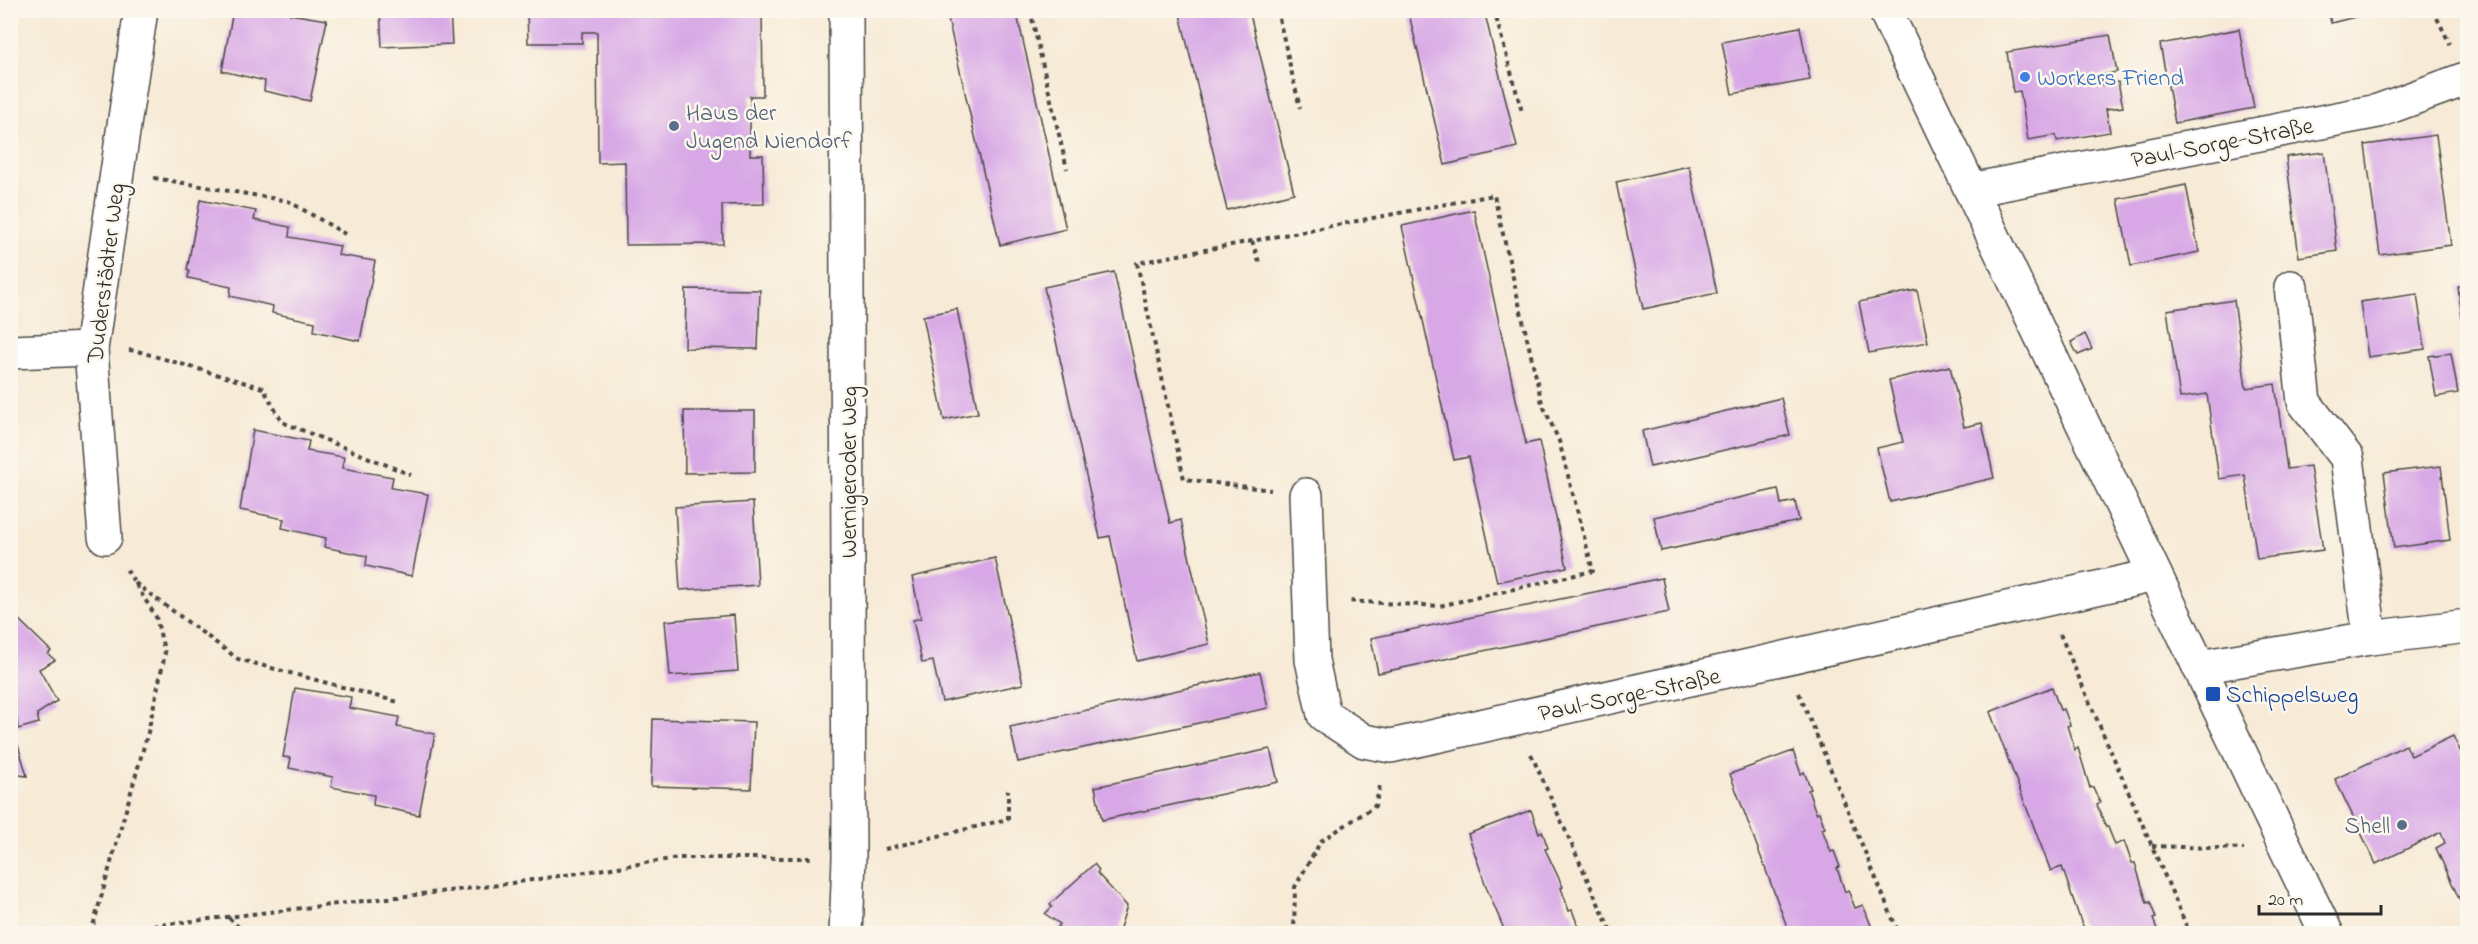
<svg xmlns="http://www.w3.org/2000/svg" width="2478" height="944" font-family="'Indie Flower',sans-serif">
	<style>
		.building { fill: #d8a8e6 }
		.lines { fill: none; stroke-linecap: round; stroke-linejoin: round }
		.minor-casing { stroke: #4a4845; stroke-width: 36 }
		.path { stroke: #4a4845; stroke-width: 4; stroke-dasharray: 4.5 4.5; stroke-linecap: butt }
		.minor { stroke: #fff; stroke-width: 33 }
		.shop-dot { fill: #3f7fe0; stroke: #fbf7ec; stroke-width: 2 }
		.service-dot { fill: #5c6f8a; stroke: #fbf7ec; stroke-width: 2 }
		.transit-dot { fill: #1a4fb4; stroke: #fbf7ec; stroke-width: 2 }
		.labels { text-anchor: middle; stroke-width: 5; stroke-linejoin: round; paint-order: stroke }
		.shop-label { font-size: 24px; fill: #366cbe; stroke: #fbf7ec; text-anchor: start }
		.service-label { font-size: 24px; fill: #4e5e75; stroke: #fbf7ec; text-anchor: start }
		.street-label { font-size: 24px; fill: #2b2b2b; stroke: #fbf7ec }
		.transit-label { font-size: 24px; fill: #164399; stroke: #fbf7ec; text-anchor: start }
	</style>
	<rect width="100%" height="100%" fill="#fbf7ec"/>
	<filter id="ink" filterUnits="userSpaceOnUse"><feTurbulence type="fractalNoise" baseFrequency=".0167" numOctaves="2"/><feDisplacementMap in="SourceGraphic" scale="12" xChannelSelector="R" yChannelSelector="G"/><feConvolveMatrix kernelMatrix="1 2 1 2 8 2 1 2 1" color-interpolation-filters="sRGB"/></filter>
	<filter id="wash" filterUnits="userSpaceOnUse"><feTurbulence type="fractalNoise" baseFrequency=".008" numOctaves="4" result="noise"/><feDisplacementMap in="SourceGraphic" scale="24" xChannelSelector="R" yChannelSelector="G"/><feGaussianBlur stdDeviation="1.35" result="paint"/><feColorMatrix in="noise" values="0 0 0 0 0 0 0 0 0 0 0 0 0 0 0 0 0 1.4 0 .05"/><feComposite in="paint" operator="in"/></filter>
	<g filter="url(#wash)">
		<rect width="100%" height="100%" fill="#f7ead6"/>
		<g id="blocks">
			<g class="building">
				<path d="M 233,10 L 290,10 L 290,14 L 327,20 L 310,101 L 264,91 L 265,81 L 222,71 Z"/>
				<path d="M 380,10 L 450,10 L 452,44 L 382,47 Z"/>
				<path d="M 527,10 L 762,10 L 763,96 L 750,96 L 750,155 L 763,155 L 764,204 L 722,205 L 723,244 L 626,245 L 625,162 L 598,163 L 597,32 L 582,32 L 582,43 L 528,43 Z"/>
				<path d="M 946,10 L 1016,10 L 1066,229 L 1000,245 Z"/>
				<path d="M 1179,10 L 1249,10 L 1294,193 L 1227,210 Z"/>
				<path d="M 1408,10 L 1484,10 L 1517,147 L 1445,165 Z"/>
				<path d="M 2328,10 L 2379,10 L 2379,11 L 2331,23 Z"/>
				<path d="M 1800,27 L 1810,80 L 1732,94 L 1722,42 Z"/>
				<path d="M 2239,29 L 2254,108 L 2175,123 L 2160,44 Z"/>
				<path d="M 2110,35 L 2117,72 L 2101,75 L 2102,85 L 2118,82 L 2123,107 L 2106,109 L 2110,132 L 2057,141 L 2056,135 L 2028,140 L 2020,91 L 2013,92 L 2007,52 Z"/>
				<path d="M 2436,135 L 2451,245 L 2380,255 L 2365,145 Z"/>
				<path d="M 2324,152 L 2337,251 L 2299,257 L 2286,157 Z"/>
				<path d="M 1689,166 L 1717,293 L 1643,309 L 1616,182 Z"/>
				<path d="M 2186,185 L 2199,252 L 2131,266 L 2118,199 Z"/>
				<path d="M 200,200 L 256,211 L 254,220 L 290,227 L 289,237 L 340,246 L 338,255 L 375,261 L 360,341 L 314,331 L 315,322 L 272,313 L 273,306 L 230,296 L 231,287 L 188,278 L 189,271 L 187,270 Z"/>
				<path d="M 1474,210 L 1526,444 L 1539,441 L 1567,567 L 1497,582 L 1469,457 L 1454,460 L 1402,226 Z"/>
				<path d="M 1114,272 L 1170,523 L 1181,520 L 1209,644 L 1137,661 L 1110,536 L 1100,538 L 1044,287 Z"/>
				<path d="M 2468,285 L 2468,348 L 2466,348 L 2458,287 Z"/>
				<path d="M 686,289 L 760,290 L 758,349 L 685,348 Z"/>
				<path d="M 1917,290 L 1928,342 L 1869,353 L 1859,302 Z"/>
				<path d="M 2417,294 L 2425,349 L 2368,357 L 2360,302 Z"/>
				<path d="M 2234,300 L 2246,388 L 2275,384 L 2287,469 L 2310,466 L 2323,550 L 2257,559 L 2245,475 L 2219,479 L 2207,394 L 2180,398 L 2167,310 Z"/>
				<path d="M 957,309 L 978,413 L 944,420 L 923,316 Z"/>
				<path d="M 2085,334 L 2092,349 L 2078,355 L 2071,342 Z"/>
				<path d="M 2451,353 L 2458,393 L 2436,397 L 2429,356 Z"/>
				<path d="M 1950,366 L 1964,427 L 1982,423 L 1994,478 L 1890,502 L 1877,448 L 1903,442 L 1889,380 Z"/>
				<path d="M 1781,398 L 1790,435 L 1650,467 L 1642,431 Z"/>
				<path d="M 684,411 L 755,411 L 755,472 L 685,473 Z"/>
				<path d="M 253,430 L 309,441 L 307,451 L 344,457 L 342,468 L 393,477 L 391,488 L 428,494 L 412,576 L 366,566 L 367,556 L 324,547 L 326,538 L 282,528 L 284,519 L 240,510 Z"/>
				<path d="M 2441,466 L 2450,540 L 2394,548 L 2384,473 Z"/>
				<path d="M 1778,489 L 1781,504 L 1795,501 L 1799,521 L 1661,551 L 1654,517 Z"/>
				<path d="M 753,502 L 758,585 L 680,590 L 675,507 Z"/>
				<path d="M 995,558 L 1023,684 L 942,702 L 933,661 L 922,663 L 913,620 L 921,618 L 912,577 Z"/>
				<path d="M 1662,578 L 1669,612 L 1378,673 L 1371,638 Z"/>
				<path d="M 14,615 L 51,651 L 48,654 L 55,660 L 39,669 L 57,701 L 37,714 L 39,723 L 18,729 L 17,719 L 10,721 L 10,620 Z"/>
				<path d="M 734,615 L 738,671 L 670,676 L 665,621 Z"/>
				<path d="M 1260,672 L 1268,708 L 1018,762 L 1010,727 Z"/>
				<path d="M 2052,687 L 2060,710 L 2064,709 L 2070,725 L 2067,726 L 2075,750 L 2078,748 L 2090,788 L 2093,787 L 2100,803 L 2097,805 L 2106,827 L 2108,827 L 2115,845 L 2124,841 L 2132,863 L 2135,863 L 2147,903 L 2150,902 L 2156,918 L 2153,919 L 2159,934 L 2087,934 L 2081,922 L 2062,867 L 2050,871 L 2050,869 L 1990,712 Z"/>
				<path d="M 295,688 L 351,697 L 349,708 L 399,717 L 397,727 L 435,734 L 419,815 L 373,805 L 374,795 L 331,787 L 333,777 L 289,768 L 291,758 L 283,757 Z"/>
				<path d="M 653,719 L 754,722 L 751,789 L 651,786 Z"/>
				<path d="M 10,721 L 11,721 L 27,776 L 11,774 Z"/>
				<path d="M 2453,736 L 2468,767 L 2468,900 L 2461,903 L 2436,848 L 2445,843 L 2441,832 L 2376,864 L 2335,779 L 2406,745 L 2411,756 Z"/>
				<path d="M 1270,749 L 1278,782 L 1102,820 L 1095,787 Z"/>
				<path d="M 1793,751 L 1801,774 L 1804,772 L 1811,789 L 1808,790 L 1816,813 L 1819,812 L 1825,828 L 1822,829 L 1831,852 L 1834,851 L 1840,867 L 1837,868 L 1845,892 L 1848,890 L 1855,908 L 1863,905 L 1872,928 L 1875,927 L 1877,934 L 1803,934 L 1802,929 L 1792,934 L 1789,932 L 1730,774 Z"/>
				<path d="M 1531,810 L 1539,833 L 1542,831 L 1548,848 L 1545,849 L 1563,887 L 1561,888 L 1569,911 L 1572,910 L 1578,926 L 1575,927 L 1578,934 L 1506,934 L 1487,889 L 1468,834 Z"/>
				<path d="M 1094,864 L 1099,870 L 1097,873 L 1127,906 L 1118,934 L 1054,934 L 1060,924 L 1045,914 L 1052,907 L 1050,904 Z"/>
			</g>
		</g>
	</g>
	<g filter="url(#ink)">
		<use href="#blocks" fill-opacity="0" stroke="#4a4845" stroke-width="1.5"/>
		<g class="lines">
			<defs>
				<g id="minor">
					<path d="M 846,10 L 849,858 L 846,934"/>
					<path d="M 1885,10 L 2327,934"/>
					<path d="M 1971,190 L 2378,111 L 2468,78"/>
					<path d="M 2291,287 L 2304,402 L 2347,458 L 2370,638"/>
					<path d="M 10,352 L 91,349"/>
					<path d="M 1306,495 L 1312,660 L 1324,715 L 1364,741 L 1391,746 L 2155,575"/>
					<path d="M 105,537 L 91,349 L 141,10"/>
					<path d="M 2199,667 L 2370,638 L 2468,626"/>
				</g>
			</defs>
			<use href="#minor" class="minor-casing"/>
			<g class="path">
				<path d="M 1030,10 L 1067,169"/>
				<path d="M 1277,10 L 1300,108"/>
				<path d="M 1494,10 L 1522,112"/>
				<path d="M 2433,10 L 2450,44"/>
				<path d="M 154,178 L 288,201 L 345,234"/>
				<path d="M 1252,241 L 1137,263 L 1184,479 L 1271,490"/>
				<path d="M 1259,262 L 1252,241 L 1494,195 L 1542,403 L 1559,441 L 1593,571 L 1439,606 L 1346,601"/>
				<path d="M 129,350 L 137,351 L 263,388 L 282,422 L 411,475"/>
				<path d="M 135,583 L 238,659 L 398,702"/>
				<path d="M 2060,634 L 2190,934"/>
				<path d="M 1799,693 L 1899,934"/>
				<path d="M 1531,754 L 1612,934"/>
				<path d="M 2152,846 L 2244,849"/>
				<path d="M 885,849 L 1008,819 L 1008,790"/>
				<path d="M 229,918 L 246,934"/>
				<path d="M 10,929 L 91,933 L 499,885 L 678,858 L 813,858"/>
				<path d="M 91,933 L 148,732 L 165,654 L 156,617 L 125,567"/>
				<path d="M 1294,934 L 1295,887 L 1321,841 L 1375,806 L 1381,782"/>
			</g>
			<use href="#minor" class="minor"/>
		</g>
	</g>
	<circle class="shop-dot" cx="2025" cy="77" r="6"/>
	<g class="service-dot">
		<circle cx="674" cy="126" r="6"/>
		<circle cx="2402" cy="825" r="6"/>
	</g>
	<rect class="transit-dot" x="2205" y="686" width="16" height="16" rx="3"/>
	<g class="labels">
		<g class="shop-label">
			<text x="2037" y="85">Workers Friend</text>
		</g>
		<g class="service-label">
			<text x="686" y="120">Haus der<tspan x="686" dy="28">Jugend Niendorf</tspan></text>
			<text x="2390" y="833" text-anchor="end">Shell</text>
		</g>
		<g class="street-label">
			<text transform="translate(2222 142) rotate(-11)" y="8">Paul-Sorge-Straße</text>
			<text transform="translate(105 273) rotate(-83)" y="8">Duderstädter Weg</text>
			<text transform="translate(848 472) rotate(-90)" y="8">Wernigeroder Weg</text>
			<text transform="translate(1629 694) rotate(-12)" y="8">Paul-Sorge-Straße</text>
		</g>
		<g class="transit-label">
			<text x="2226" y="702">Schippelsweg</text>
		</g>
	</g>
	<rect width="2478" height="944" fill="none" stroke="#fbf7ec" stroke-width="36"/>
	<path d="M2259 905v9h122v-9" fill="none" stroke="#2b2b2b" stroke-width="3"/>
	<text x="2268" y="905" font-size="18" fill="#2b2b2b" stroke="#fbf7ec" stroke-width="4.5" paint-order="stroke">20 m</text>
</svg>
